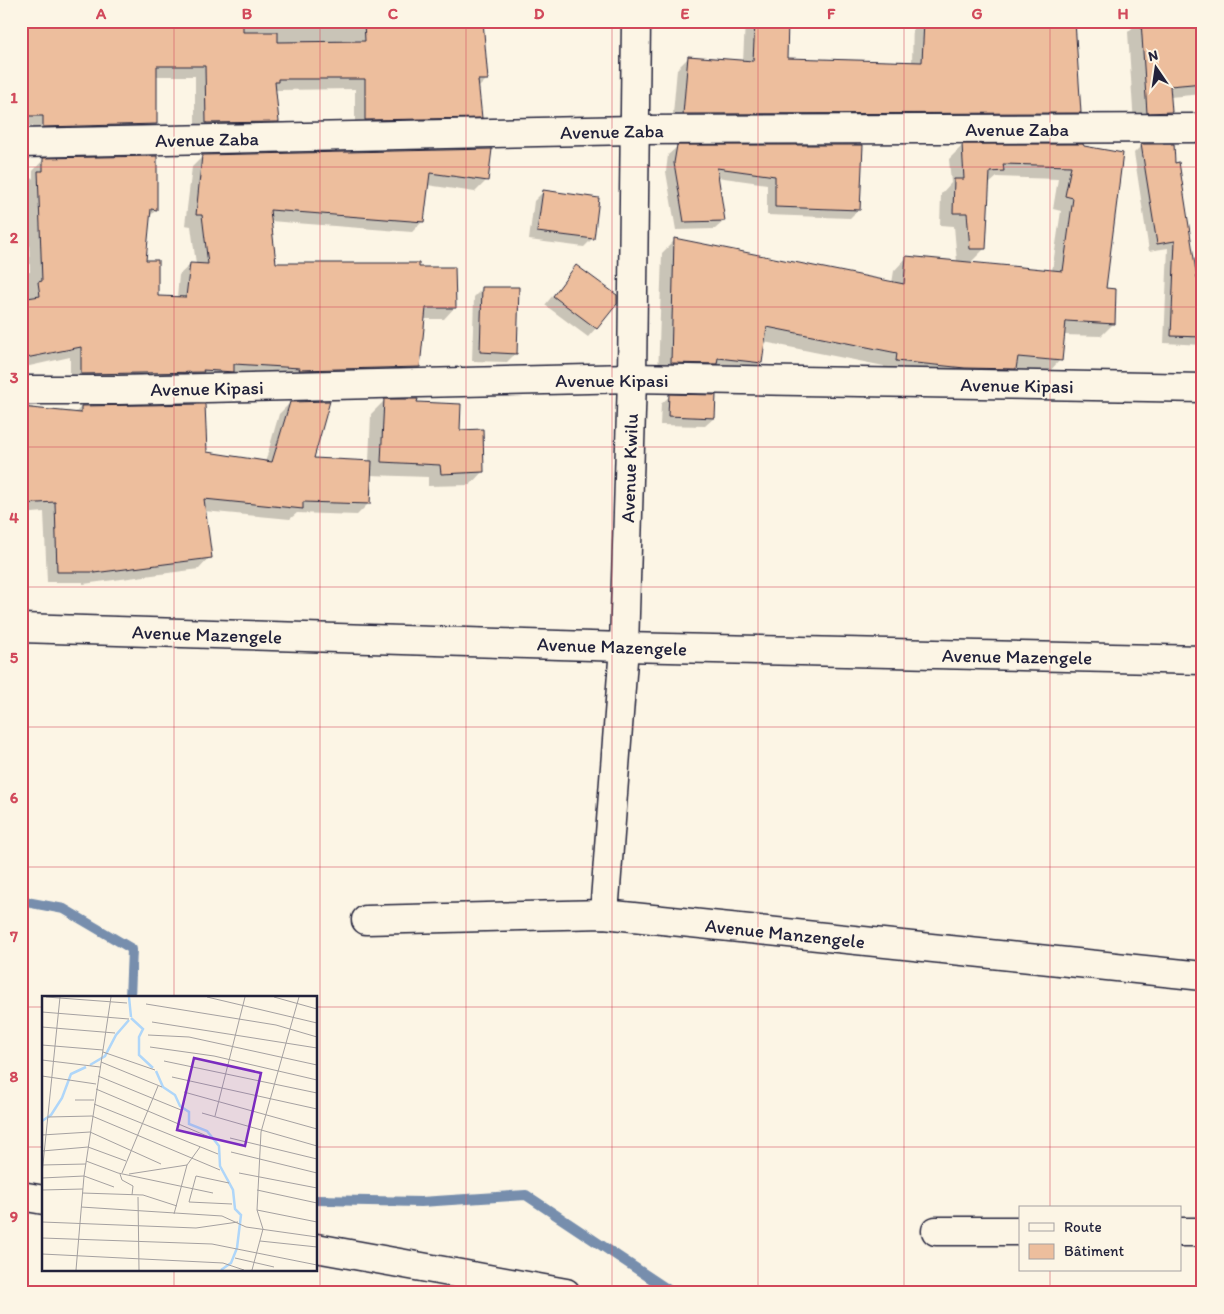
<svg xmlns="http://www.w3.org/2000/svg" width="1224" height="1314" font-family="Itim,sans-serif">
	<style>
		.shadow { fill: #0003; fill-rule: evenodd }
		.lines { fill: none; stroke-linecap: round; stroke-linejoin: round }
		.stream { stroke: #778ead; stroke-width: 10 }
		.building { fill: #edbe9d; stroke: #22223b }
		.minor-casing { stroke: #22223b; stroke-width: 31 }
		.minor { stroke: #fcf5e5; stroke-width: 28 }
		.grid { fill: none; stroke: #d1495b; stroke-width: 1; stroke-opacity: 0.55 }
		.labels { text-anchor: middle; stroke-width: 4; stroke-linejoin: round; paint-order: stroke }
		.street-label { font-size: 19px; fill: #22223b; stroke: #fcf5e5 }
		.inset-river { fill: none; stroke: #afd6f9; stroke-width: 2.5 }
		.inset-road { fill: none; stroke: #a5a1a1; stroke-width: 1 }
		.view { fill: #7b2cbf; fill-opacity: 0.15; stroke: #7b2cbf; stroke-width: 2.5 }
		.inset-edge { fill: none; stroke: #22223b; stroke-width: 2.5 }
		.neatline { fill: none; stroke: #d1495b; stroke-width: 2 }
		.grid-label { font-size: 16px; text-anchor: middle; font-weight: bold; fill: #d1495b }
	</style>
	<rect width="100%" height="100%" fill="#fcf5e5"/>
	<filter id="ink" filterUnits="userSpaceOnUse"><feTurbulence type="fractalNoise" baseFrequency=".02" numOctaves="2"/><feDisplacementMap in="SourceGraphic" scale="10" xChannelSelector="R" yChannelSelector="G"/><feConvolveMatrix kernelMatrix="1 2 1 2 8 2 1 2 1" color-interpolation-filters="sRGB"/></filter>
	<g filter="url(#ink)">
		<g class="shadow">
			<path d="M 21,21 L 446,21 L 487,79 L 478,88 L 481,117 L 470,128 L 355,130 L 355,89 L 275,90 L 278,121 L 267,132 L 195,134 L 195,76 L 156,76 L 156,124 L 145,135 L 33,137 L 33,126 L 21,126 Z"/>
			<path d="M 745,21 L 787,21 L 785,59 L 912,63 L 913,21 L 1073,21 L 1080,112 L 1068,124 L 672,125 L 677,69 L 689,57 L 743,62 Z"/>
			<path d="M 1139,21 L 1203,21 L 1203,94 L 1170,97 L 1171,112 L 1158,125 L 1134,125 L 1128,32 Z"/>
			<path d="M 1082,145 L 1105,290 L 1114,323 L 1101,336 L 1063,335 L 1060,360 L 1047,374 L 1013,371 L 1002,382 L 883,374 L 884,366 L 764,342 L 761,363 L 747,376 L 658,376 L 662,253 L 675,240 L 892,283 L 894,271 L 907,257 L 957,262 L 954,226 L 940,225 L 941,194 L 951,183 L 949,159 L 962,146 ZM 997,177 L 1058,179 L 1053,209 L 1061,211 L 1052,271 L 970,263 L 985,248 L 989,184 Z"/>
			<path d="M 1142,145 L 1174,164 L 1203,312 L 1203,345 L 1164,343 L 1168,248 L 1149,251 L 1134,153 Z"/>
			<path d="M 862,146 L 859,209 L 850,218 L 767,215 L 767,184 L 717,177 L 724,221 L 715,229 L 676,230 L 666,172 L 668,155 L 677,147 Z"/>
			<path d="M 491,150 L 486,181 L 475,192 L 427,185 L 423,221 L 412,232 L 270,221 L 275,264 L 417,269 L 455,307 L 444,319 L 424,319 L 419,367 L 408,378 L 70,385 L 70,357 L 25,367 L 27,374 L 21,380 L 21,273 L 30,272 L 27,183 L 33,178 L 33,171 L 44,159 L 156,210 L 149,217 L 145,261 L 156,297 L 177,298 L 179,275 L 191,264 L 196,264 L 191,226 L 185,225 L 192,167 L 203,156 Z"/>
			<path d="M 543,192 L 593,238 L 584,247 L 529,240 L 534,201 Z"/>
			<path d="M 576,267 L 596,328 L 588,337 L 545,305 Z"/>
			<path d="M 483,288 L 516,353 L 507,362 L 472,361 L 474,297 Z"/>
			<path d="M 670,396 L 714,418 L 705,426 L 660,425 L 661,404 Z"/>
			<path d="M 384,401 L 416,404 L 458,431 L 483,471 L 470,485 L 428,486 L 428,477 L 370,475 L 368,504 L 357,515 L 297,513 L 290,519 L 204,511 L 210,557 L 199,569 L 83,584 L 83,582 L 47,582 L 44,512 L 21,514 L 21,406 L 33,407 L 33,410 L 74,414 L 81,407 L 206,453 L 265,463 L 279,414 L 290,403 L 312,459 L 369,462 L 371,414 Z"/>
		</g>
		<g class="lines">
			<g class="stream">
				<path d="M 21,901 L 64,909 L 132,949 L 130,998"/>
				<path d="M 316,1200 L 421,1202 L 526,1195 L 673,1293"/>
			</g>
		</g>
		<g class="building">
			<path d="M 21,21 L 243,21 L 243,32 L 278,32 L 278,42 L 365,41 L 364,21 L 483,21 L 488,80 L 478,80 L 482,118 L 365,120 L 365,79 L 278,79 L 278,82 L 275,82 L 279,122 L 206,123 L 205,66 L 157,66 L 157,124 L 43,127 L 43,116 L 21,116 Z"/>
			<path d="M 755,21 L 788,21 L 787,58 L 922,62 L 924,21 L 1075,21 L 1081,113 L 683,114 L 688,56 L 753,61 Z"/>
			<path d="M 1141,21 L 1203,21 L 1203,83 L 1170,86 L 1172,112 L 1147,113 Z"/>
			<path d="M 962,144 L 1083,144 L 1084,146 L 1123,153 L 1106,288 L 1116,289 L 1115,324 L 1066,321 L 1062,361 L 1018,357 L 1016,369 L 965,368 L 896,361 L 897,353 L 767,327 L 762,363 L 718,358 L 717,364 L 671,363 L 674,238 L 904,284 L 906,256 L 1063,271 L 1073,198 L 1065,196 L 1071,166 L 1003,164 L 1004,171 L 990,172 L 986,249 L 970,249 L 967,213 L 953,213 L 954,179 L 964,179 Z"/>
			<path d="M 1141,144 L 1174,144 L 1175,163 L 1179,162 L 1197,278 L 1203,278 L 1203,337 L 1171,336 L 1175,241 L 1157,244 Z"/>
			<path d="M 677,145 L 863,145 L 860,210 L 775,207 L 775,176 L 717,168 L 725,221 L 684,222 L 674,163 Z"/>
			<path d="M 492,149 L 488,181 L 430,173 L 424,222 L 270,210 L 276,263 L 419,263 L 419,267 L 455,267 L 456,308 L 426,308 L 420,367 L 299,370 L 300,368 L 234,364 L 234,372 L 203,370 L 204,372 L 81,374 L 81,347 L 21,359 L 21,299 L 40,296 L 38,282 L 42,281 L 38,171 L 43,171 L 43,158 L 157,156 L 157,210 L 151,209 L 146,260 L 158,260 L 158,296 L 186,297 L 190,263 L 208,264 L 202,215 L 196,215 L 202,155 Z"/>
			<path d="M 543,190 L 599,198 L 594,239 L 537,232 Z"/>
			<path d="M 576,265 L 617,295 L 617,304 L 597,329 L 553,296 Z"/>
			<path d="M 482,287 L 519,287 L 517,354 L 480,352 Z"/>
			<path d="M 669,394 L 716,395 L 715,418 L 668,416 Z"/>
			<path d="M 384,399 L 418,399 L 417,402 L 461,404 L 460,430 L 483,429 L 484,472 L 441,474 L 440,465 L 381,462 Z"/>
			<path d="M 330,401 L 314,458 L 372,461 L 370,504 L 303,502 L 303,509 L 204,499 L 212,558 L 94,573 L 94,572 L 57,572 L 55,502 L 21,504 L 21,407 L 81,413 L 81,406 L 205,404 L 207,452 L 272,462 L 290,402 Z"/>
		</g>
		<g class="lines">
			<defs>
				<g id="minor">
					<path d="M 21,143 L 634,130 L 1203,128"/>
					<path d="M 21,390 L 118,390 L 632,378 L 1203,388"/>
					<path d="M 21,628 L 624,647 L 1203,660"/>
					<path d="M 604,914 L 624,647 L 632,378 L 636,21"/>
					<path d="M 366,920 L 604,914 L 1203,976"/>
					<path d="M 21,1196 L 44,1200"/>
					<path d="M 936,1231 L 1020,1231"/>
					<path d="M 1180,1232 L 1203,1232"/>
					<path d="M 316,1248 L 566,1293"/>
				</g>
			</defs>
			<use href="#minor" class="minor-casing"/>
			<use href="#minor" class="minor"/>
		</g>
	</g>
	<path class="grid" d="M 174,21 L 174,998M 320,21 L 320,1293M 466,21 L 466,1293M 612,21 L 612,1293M 758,21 L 758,1293M 904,21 L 904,1293M 1050,21 L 1050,1208M 21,167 L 1203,167M 21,307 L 1203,307M 21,447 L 1203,447M 21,587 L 1203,587M 21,727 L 1203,727M 21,867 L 1203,867M 21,1007 L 44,1007M 316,1007 L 1203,1007M 21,1147 L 44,1147M 316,1147 L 1203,1147M 174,1270 L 174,1293M 1050,1270 L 1050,1293"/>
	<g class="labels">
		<g class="street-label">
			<text x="1017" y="136">Avenue Zaba</text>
			<text transform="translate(612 131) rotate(-1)" y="7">Avenue Zaba</text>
			<text transform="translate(207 139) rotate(-1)" y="7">Avenue Zaba</text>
			<text x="612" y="387">Avenue Kipasi</text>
			<text transform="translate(1017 385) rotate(1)" y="7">Avenue Kipasi</text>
			<text transform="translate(207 388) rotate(-1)" y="7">Avenue Kipasi</text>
			<text transform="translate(629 468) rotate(-88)" y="7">Avenue Kwilu</text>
			<text transform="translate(207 634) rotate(2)" y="7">Avenue Mazengele</text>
			<text transform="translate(612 646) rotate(2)" y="7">Avenue Mazengele</text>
			<text transform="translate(1017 656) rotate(1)" y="7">Avenue Mazengele</text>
			<text transform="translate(785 933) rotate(6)" y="7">Avenue Manzengele</text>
		</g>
	</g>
	<g transform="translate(42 996)">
		<rect width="275" height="275" fill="#fcf5e5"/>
		<path class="inset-river" d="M 87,1 L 89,21M 89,22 L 101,33 L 97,41 L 97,59 L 111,72M 48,69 L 63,60 L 74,39 L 87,24M 114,75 L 121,91 L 133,99 L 138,110 L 147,116 L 147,128 L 165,135 L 177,150 L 178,170 L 191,194 L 193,213 L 199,219 L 195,252 L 189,267 L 179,274M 0,125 L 9,119 L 20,102 L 29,78 L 44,71"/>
		<path class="inset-road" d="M 4,1 L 85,7M 165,1 L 275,27M 232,1 L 275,13M 104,8 L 234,29 L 275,41M 0,16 L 87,23M 110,26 L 275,52M 0,31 L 73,37M 106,39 L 147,41 L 275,69M 0,49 L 61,54M 108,51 L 172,60 L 275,84M 61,56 L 113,74M 0,64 L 58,71M 122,65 L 275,97M 59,66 L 120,91M 0,80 L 54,88M 56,80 L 139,114M 130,81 L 275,113M 54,93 L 172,143M 142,96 L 275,133M 33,104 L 52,104M 52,108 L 176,158M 160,117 L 275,150M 173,120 L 203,1M 6,121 L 50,120 L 178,174M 0,139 L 48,136 L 119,168M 188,142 L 275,163M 0,155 L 46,151 L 84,165M 189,156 L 275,177M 44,165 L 76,177 L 171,197M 0,169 L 44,168M 80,177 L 116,90M 197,177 L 275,192M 0,178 L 18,1M 78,178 L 80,184 L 91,190 L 90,199M 87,178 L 145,169 L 158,151M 0,182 L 42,180 L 72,191M 187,187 L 154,180 L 147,206 L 190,208M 0,194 L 41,193M 215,194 L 275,207M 40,197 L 101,199 L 135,210M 96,201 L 97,274M 39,211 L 180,220 L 204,231 L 275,241M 215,214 L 275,226M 132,218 L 145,169M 0,226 L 154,232 L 196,226M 221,233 L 215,214 L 219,136 L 257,1M 0,242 L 170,248 L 275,269M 218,245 L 275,251M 0,258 L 181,267 L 202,274M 193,262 L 232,271M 34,274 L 42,180 L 69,1M 210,274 L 221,233"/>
		<path class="view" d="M 152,62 L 219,77 L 203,150 L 135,134 Z"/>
		<rect width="275" height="275" class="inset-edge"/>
	</g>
	<rect width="1224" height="1314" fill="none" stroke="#fcf5e5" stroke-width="55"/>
	<rect x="1019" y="1206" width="162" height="65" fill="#fcf5e5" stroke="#a5a1a1"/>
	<rect x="1029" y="1223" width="25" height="8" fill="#fcf5e5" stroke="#a5a1a1"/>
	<text x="1064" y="1232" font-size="15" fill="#22223b">Route</text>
	<rect x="1029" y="1244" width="25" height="15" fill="#edbe9d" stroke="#a5a1a1"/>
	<text x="1064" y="1256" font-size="15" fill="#22223b">Bâtiment</text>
	<g transform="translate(1156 68) rotate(347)" stroke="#fcf5e5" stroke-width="4" paint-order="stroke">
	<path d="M0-4L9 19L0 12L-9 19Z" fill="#22223b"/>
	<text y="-8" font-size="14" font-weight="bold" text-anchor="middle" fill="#22223b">N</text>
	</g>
	<rect x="28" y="28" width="1168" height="1258" class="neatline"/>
	<g class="grid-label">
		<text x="101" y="19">A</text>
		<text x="247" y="19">B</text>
		<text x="393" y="19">C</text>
		<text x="539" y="19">D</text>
		<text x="685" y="19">E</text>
		<text x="831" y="19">F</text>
		<text x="977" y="19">G</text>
		<text x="1123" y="19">H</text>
		<text x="14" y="103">1</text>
		<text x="14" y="243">2</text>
		<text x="14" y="383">3</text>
		<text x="14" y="523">4</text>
		<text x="14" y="663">5</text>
		<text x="14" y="803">6</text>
		<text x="14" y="942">7</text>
		<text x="14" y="1082">8</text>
		<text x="14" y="1222">9</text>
	</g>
</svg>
